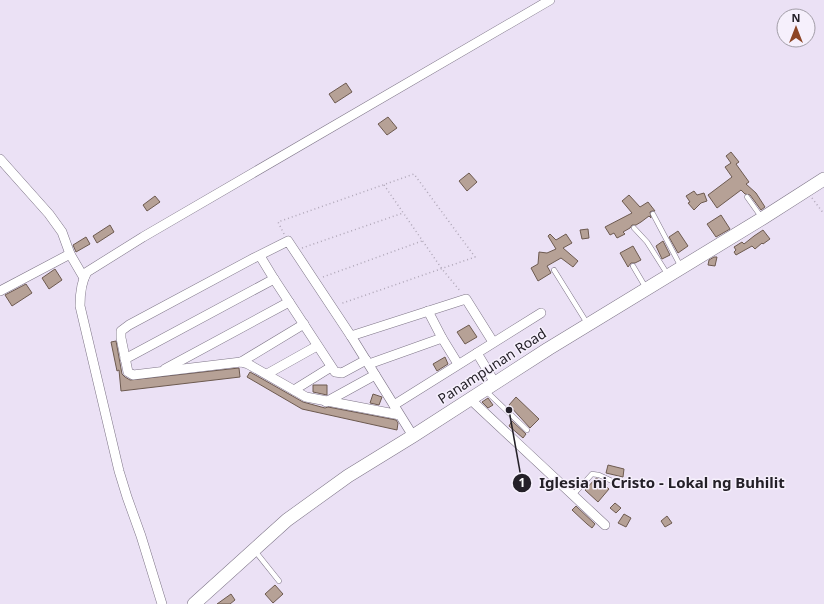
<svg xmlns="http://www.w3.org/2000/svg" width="824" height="604" font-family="'Noto Sans',sans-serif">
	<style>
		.building { fill: #b6a196; stroke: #6d5a50 }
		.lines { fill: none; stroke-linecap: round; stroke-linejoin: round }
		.lane-casing { stroke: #7f7688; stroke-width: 5.5 }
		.street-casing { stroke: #7f7688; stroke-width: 10 }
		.secondary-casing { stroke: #7f7688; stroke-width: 14 }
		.path { stroke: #afa6b7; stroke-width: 1.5; stroke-dasharray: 1 3; stroke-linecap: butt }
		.lane { stroke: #fff; stroke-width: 4.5 }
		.street { stroke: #fff; stroke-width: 9 }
		.secondary { stroke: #fff; stroke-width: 13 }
		.labels { text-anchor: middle; stroke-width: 3; stroke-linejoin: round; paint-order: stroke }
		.street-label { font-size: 14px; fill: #242028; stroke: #f6f0fc }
		.leader { fill: none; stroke: #242028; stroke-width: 1.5 }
		.callout-dot { fill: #242028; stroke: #f6f0fc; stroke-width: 1.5 }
		.mark-label { font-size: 12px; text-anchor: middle; font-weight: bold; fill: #fff }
		.callout-label { font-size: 15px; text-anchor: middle; font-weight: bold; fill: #242028; stroke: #f6f0fc; stroke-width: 3; stroke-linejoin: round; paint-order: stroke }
	</style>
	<rect width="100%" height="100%" fill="#ebe1f5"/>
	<g class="building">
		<path d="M 346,83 L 352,92 L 335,103 L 329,94 Z"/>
		<path d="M 388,117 L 397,128 L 387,135 L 378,124 Z"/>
		<path d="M 731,152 L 739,162 L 736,164 L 749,182 L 746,184 L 756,193 L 765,207 L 761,210 L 750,195 L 745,194 L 741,190 L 717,208 L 708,195 L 732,177 L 725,167 L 731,163 L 726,156 Z"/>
		<path d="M 469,173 L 477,182 L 467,191 L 459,181 Z"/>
		<path d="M 694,191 L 697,195 L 704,193 L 707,201 L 701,203 L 694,210 L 688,203 L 690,202 L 686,196 Z"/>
		<path d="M 629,195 L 640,207 L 648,202 L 655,211 L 652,211 L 650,212 L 651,218 L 649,216 L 641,222 L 636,225 L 632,225 L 630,228 L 623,232 L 625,234 L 617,238 L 614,233 L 610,235 L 605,227 L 632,213 L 622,201 Z"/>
		<path d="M 155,196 L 160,202 L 147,211 L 143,205 Z"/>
		<path d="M 721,215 L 730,229 L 716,237 L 707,224 Z"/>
		<path d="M 110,225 L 114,232 L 97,243 L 93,236 Z"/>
		<path d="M 588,229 L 589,238 L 582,239 L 580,230 Z"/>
		<path d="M 763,230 L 770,239 L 763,244 L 762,243 L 755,249 L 752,246 L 736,255 L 734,252 L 736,250 L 734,247 L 742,242 L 744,244 L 754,236 Z"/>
		<path d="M 678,231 L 688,246 L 678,253 L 669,237 Z"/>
		<path d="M 550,234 L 556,240 L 566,234 L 572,243 L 563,248 L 578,261 L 573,267 L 561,258 L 547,266 L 551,273 L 538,281 L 531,268 L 538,264 L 539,252 L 547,253 L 556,249 L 548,236 Z"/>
		<path d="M 86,237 L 90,244 L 76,252 L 73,245 Z"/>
		<path d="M 663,241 L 670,255 L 662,259 L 656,246 Z"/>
		<path d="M 633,246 L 641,260 L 635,263 L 631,263 L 628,267 L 620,253 Z"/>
		<path d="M 714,257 L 717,257 L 715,266 L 708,265 L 709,260 Z"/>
		<path d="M 55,269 L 62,280 L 49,289 L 42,278 Z"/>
		<path d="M 26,284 L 32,293 L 12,306 L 5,295 Z"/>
		<path d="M 469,325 L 477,337 L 465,344 L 457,332 Z"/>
		<path d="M 116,341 L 122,374 L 125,377 L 130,380 L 239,368 L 240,377 L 121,391 L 119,370 L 117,371 L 111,342 Z"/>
		<path d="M 445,357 L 448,364 L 437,371 L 433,364 Z"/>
		<path d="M 250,372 L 303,402 L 325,408 L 328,407 L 396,420 L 398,423 L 397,430 L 302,409 L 247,377 Z"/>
		<path d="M 313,385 L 327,385 L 327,395 L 313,392 Z"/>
		<path d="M 373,394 L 382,397 L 379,405 L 370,403 Z"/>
		<path d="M 516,397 L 539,419 L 530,428 L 509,405 Z"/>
		<path d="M 488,398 L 493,405 L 488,408 L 482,402 Z"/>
		<path d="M 512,421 L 526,434 L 523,438 L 509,426 Z"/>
		<path d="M 608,465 L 624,469 L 623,477 L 606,473 Z"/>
		<path d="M 596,478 L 604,482 L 607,484 L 606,486 L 609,489 L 598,502 L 585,490 Z"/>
		<path d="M 615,503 L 621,508 L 616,513 L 610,508 Z"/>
		<path d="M 576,506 L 595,524 L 592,528 L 587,524 L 572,510 Z"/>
		<path d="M 624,514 L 631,518 L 626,527 L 618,523 Z"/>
		<path d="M 667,516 L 672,523 L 665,527 L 661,521 Z"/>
		<path d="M 275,585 L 283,594 L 273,603 L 265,594 Z"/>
		<path d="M 231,594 L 235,600 L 230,604 L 217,604 Z"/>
	</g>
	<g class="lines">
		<defs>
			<g id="lane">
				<path d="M 747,197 L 762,218"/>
				<path d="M 653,214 L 681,267"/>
				<path d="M 634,228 L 647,242 L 668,275"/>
				<path d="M 633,266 L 646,288"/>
				<path d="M 554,270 L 587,323"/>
				<path d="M 486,391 L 527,430"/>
				<path d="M 573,495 L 592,474 L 599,475 L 612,481"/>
				<path d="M 255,551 L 279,581"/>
			</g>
			<g id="street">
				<path d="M 0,159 L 49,214 L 62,232 L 70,254"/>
				<path d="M 260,256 L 274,279 L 335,372 L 342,373 L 366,360"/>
				<path d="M 0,291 L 70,254 L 84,278"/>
				<path d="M 428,311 L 442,338 L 458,364"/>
				<path d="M 351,336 L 466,299 L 493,342"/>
				<path d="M 477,353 L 495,383"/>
				<path d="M 125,359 L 274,279"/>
				<path d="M 241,362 L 304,324"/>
				<path d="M 369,364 L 442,338"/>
				<path d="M 165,369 L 289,302"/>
				<path d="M 267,374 L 317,346"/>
				<path d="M 294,390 L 331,367"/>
				<path d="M 470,399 L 605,525"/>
				<path d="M 326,402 L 375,375"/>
				<path d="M 394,405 L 541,313"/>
				<path d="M 400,415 L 306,397 L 248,364 L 241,362 L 133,375 L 128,372 L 121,338 L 121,331 L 129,325 L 254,258 L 288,241 L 351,336 L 413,436"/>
				<path d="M 162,604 L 141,536 L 127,497 L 119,471 L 80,306 C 80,294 81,282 87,272 L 143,237 L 550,0"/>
			</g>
			<path id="secondary" d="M 194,604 L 287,520 L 348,476 L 413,436 L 548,349 L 763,218 L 824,179"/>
		</defs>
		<use href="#lane" class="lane-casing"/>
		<use href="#street" class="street-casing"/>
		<use href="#secondary" class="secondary-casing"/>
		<g class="path">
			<path d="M 384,185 L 442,269 L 461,292"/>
			<path d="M 812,198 L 824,214"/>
			<path d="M 284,234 L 278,222 L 414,174 L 475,257 L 340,304"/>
			<path d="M 302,248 L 403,213"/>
			<path d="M 323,277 L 422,241"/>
		</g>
		<use href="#lane" class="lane"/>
		<use href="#street" class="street"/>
		<use href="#secondary" class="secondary"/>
	</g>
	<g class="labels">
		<g class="street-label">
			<text transform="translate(492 366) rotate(-33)" y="5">Panampunan Road</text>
		</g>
	</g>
	<path class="leader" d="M509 410L522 483"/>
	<g class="callout-dot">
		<circle cx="509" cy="410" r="4"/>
		<circle cx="522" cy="483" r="10"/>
	</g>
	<g class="mark-label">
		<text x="522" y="487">1</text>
	</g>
	<g class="callout-label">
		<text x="662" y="488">Iglesia ni Cristo - Lokal ng Buhilit</text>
	</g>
	<g transform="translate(796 28)"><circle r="19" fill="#f6f0fc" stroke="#a29da7"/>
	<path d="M0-3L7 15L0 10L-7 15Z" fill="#8d4526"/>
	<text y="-6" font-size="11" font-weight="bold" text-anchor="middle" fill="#242028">N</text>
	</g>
</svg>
